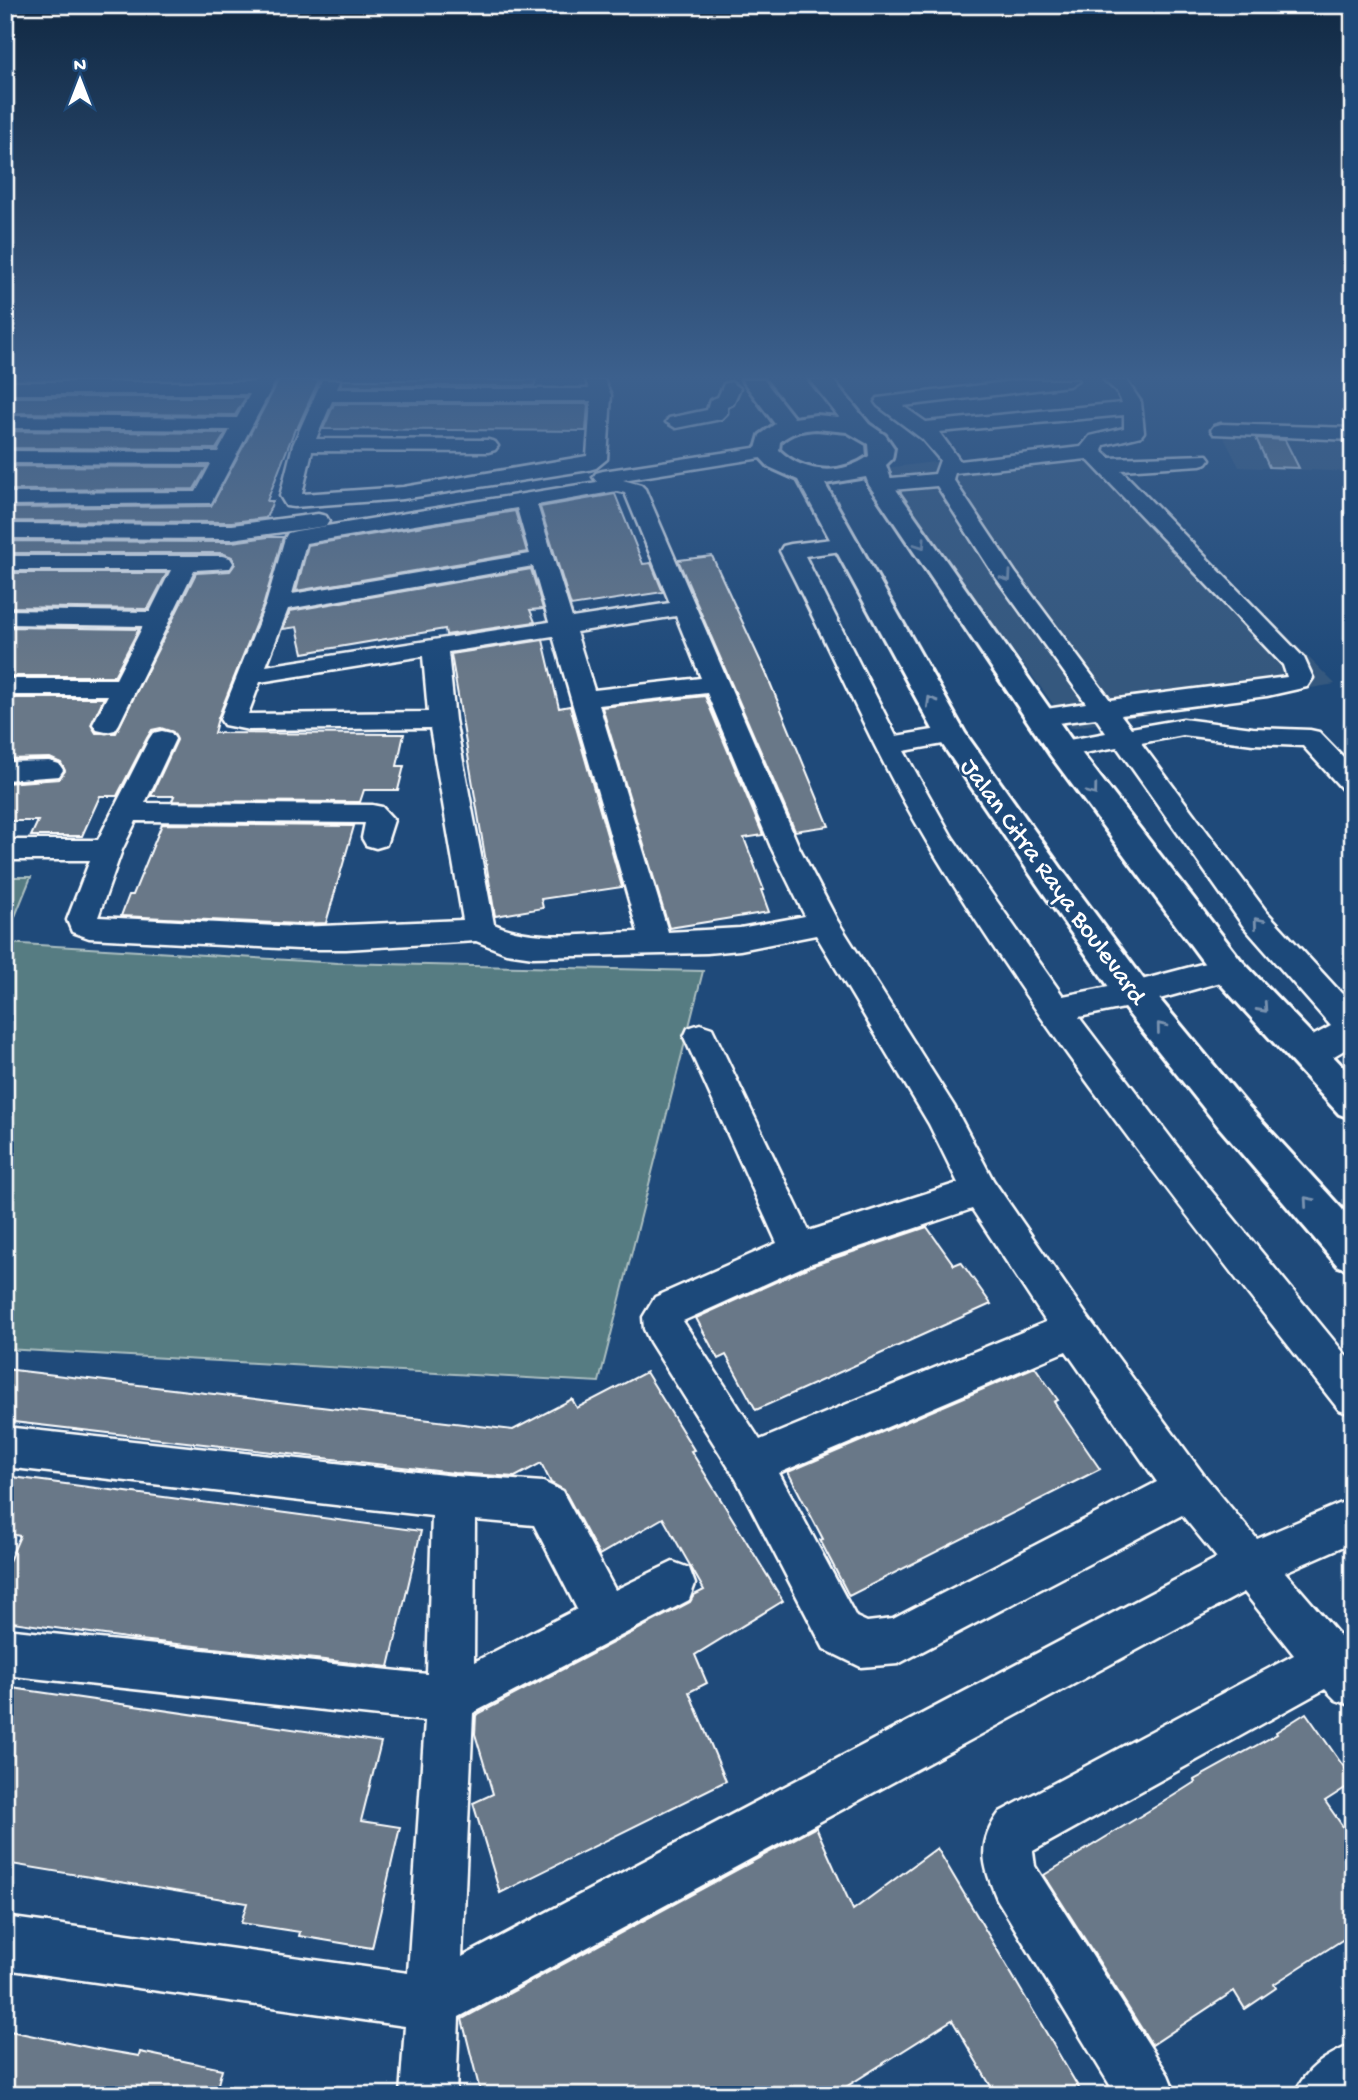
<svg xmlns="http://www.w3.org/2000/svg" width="1358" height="2100" font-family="'Gochi Hand',sans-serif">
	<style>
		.built { fill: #35587e }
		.green { fill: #577c82; stroke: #abbec0; stroke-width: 2 }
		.building { fill: #697888; stroke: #fff; stroke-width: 2 }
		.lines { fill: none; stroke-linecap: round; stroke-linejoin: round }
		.minor-casing { stroke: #fff; stroke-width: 5 }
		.major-casing { stroke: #fff; stroke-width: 6 }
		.minor { fill: #1f4a7a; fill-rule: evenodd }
		.major { fill: #1f4a7a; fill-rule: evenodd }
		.oneway { stroke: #7992af }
		.labels { text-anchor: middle; stroke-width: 5; stroke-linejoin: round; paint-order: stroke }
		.street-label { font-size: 26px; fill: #fff; stroke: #1f4a7a }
	</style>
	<rect width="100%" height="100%" fill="#1f4a7a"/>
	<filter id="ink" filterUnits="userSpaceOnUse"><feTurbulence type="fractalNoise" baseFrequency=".0143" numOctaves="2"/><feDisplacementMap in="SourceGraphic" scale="14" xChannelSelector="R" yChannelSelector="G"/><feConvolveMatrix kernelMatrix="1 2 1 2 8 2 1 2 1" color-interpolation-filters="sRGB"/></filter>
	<g filter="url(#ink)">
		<g class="built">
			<path d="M 1222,434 L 1353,438 L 1353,472 L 1239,467 Z"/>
			<path d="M 1094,442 L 1335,684 L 1071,728 L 878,469 Z"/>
		</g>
		<g class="green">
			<path d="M 5,877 L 31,877 L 5,941 Z"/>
			<path d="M 5,943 L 338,963 L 703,971 L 599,1382 L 5,1349 Z"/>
		</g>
		<g class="building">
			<path d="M 279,380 L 319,380 L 297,429 L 295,429 L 267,501 L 273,501 L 266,518 L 232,522 L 5,521 L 5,508 L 211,506 Z"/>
			<path d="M 342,380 L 536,380 L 534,386 L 341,386 Z"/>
			<path d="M 5,397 L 246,397 L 235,415 L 5,413 Z"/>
			<path d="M 334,404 L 588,404 L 586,431 L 323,429 Z"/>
			<path d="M 5,431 L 226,433 L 216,449 L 5,448 Z"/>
			<path d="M 1256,438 L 1285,440 L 1299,468 L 1269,467 Z"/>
			<path d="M 15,466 L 207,467 L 194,489 L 5,490 L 5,479 Z"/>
			<path d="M 615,494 L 643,564 L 651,563 L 663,592 L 571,606 L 540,507 Z"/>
			<path d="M 515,511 L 527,552 L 296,591 L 308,545 Z"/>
			<path d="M 268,537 L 283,537 L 264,603 L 218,718 L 214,733 L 404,734 L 397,766 L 404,766 L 398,790 L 364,790 L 360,802 L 172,801 L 174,796 L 151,796 L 177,740 L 173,732 L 161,728 L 152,730 L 147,738 L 117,796 L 100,796 L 82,836 L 31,836 L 38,821 L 5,821 L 5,783 L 59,779 L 65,771 L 61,763 L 50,758 L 5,759 L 5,698 L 104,698 L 91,725 L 96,733 L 116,733 L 196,573 L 230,571 L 235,564 L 232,557 L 222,553 L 5,553 L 5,541 L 232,542 Z"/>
			<path d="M 712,556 L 766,673 L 829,826 L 795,831 L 678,560 Z"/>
			<path d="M 531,569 L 543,609 L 530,610 L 535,622 L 446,635 L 445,629 L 303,653 L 297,627 L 283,629 L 290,611 Z"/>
			<path d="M 5,573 L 167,573 L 148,609 L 5,607 Z"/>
			<path d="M 5,627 L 139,629 L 114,676 L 5,676 Z"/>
			<path d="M 543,640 L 559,708 L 570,706 L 622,887 L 541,899 L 543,908 L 495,916 L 451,654 Z"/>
			<path d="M 705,696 L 763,835 L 744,838 L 764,890 L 761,890 L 769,912 L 669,928 L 602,707 Z"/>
			<path d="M 162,824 L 354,826 L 326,923 L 298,924 L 121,916 L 129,895 L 133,895 Z"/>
			<path d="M 927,1227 L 954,1265 L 961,1262 L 991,1304 L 756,1410 L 726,1355 L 718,1359 L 696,1318 L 811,1266 Z"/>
			<path d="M 1035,1367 L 1058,1400 L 1054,1402 L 1100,1469 L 849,1596 L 820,1540 L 823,1539 L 788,1472 Z"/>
			<path d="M 5,1369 L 513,1430 L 572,1399 L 577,1408 L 646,1372 L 694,1450 L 691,1451 L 783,1601 L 695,1655 L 707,1683 L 689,1692 L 726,1781 L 500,1893 L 473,1803 L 493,1794 L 475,1734 L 476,1715 L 690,1602 L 694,1595 L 704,1590 L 663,1518 L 599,1555 L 564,1490 L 551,1483 L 541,1463 L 515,1477 L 454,1473 L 5,1421 Z"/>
			<path d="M 5,1476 L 421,1531 L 389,1667 L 140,1640 L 5,1621 L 5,1570 L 20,1536 L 5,1533 Z"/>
			<path d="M 5,1687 L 381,1742 L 361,1821 L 400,1827 L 372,1948 L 299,1936 L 300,1932 L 241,1923 L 247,1903 L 5,1863 Z"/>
			<path d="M 1306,1713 L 1353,1780 L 1353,1783 L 1325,1801 L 1353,1841 L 1353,1933 L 1274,1984 L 1276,1988 L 1245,2009 L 1234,1991 L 1152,2045 L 1044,1875 L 1173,1796 L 1195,1782 L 1194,1780 L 1277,1734 L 1276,1732 Z"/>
			<path d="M 816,1827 L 853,1910 L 937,1848 L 1083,2095 L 996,2095 L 952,2020 L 833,2095 L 481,2095 L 462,2019 Z"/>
			<path d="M 5,2030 L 92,2048 L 139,2056 L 140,2052 L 222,2069 L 215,2095 L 5,2095 Z"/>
		</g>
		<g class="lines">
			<defs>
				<g id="minor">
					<path d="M 258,380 L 276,380 L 211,503 L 5,505 L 5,493 L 196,492 L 211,464 L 5,463 L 5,451 L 218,452 L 230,430 L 5,428 L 5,416 L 237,418 L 250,394 L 5,394 L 5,382 L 256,382 Z"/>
					<path d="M 322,380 L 340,380 L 337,389 L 589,389 L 586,380 L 604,380 L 611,395 L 607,459 L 596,468 L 589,470 L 403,499 L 294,507 L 286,506 L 280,496 L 293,445 ZM 332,401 L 591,401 L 587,456 L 403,487 L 302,494 L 312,451 L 488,452 L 495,450 L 498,446 L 495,442 L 488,440 L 316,439 Z"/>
					<path d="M 1021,380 L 1078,380 L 1069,386 L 903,406 L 926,422 L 1122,403 L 1117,392 L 1104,380 L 1126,380 L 1141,402 L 1144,432 L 1141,436 L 1104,445 L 1102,451 L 1110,458 L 1207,455 L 1210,459 L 1207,463 L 1200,465 L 1121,470 L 1304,658 L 1313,678 L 1307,687 L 1267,696 L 1121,715 L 1131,728 L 1183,719 L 1253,728 L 1310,730 L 1319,732 L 1353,767 L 1353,793 L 1343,790 L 1303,746 L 1253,744 L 1183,735 L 1141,743 L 1266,911 L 1353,1006 L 1353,1045 C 1334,1055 1316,1071 1294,1064 L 1289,1055 L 1294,1046 L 1331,1026 L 1244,927 L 1117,747 L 1062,757 L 1053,755 L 1049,749 L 1053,743 L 1106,733 L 1096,718 L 1042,725 L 1033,723 L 1029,717 L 1033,711 L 1086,703 L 994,575 L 937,486 L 881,491 L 874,489 L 870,485 L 874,481 L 881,479 L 935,474 L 940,460 L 922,439 L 878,406 L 875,402 L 878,398 ZM 1124,415 L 1124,428 L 1090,436 L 1081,447 L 960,461 L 939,432 ZM 1087,459 L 1283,665 L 1287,677 L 1110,700 L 1015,572 L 953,479 L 955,473 Z"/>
					<path d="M 731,382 L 740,388 L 733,404 L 727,407 L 727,413 L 721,419 L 676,428 L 666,422 L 669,418 L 707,410 L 710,400 L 718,397 L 724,384 Z"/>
					<path d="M 1221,424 L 1353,428 L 1353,440 L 1214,434 L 1211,430 L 1214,426 Z"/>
					<path d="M 767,446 L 774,448 L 777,452 L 774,456 L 623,480 L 641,485 L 645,489 L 799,847 L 837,920 L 954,1106 L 993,1180 L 1087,1316 L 1203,1474 L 1257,1539 L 1353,1498 L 1353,1542 L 1285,1572 L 1353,1651 L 1353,1706 L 1336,1700 L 1325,1689 L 1033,1851 L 1035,1866 L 1168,2075 L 1176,2095 L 1116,2095 L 997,1899 C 983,1865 976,1844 1000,1812 L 1294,1655 L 1244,1592 L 459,2017 L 456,2095 L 400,2095 L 405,2026 L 5,1969 L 5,1917 L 408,1973 L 425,1721 L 5,1675 L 5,1629 L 427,1674 L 432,1516 L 5,1467 L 5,1427 L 454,1476 L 543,1482 L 562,1491 L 615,1590 L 673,1562 L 689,1568 L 695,1584 L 689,1600 L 473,1713 L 462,1957 L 1217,1558 L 1182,1515 L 898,1664 L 861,1667 L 824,1649 L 736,1479 L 650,1342 L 644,1329 L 643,1317 L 655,1297 L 777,1243 L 684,1037 L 688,1028 L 700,1024 L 712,1028 L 809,1231 L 958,1183 L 929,1124 L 816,935 L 740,950 L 707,953 L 533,957 L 506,953 L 476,941 L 346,949 L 298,949 L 89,938 L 72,932 L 67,920 L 90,860 L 5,860 L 5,840 L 98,840 L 149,739 L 153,733 L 162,731 L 171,733 L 175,739 L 145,803 L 372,805 L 382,807 L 394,820 L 386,845 L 376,848 L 366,845 L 362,838 L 365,823 L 136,821 L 122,850 L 98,917 L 298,927 L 463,920 L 430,728 L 249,730 L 224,725 L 220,719 L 266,604 L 285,538 L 288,533 L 296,531 L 597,482 L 593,477 L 596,473 L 603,471 ZM 617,491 L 625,493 L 670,603 L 572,618 L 537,505 ZM 517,508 L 530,554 L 292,594 L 306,543 ZM 533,566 L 549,622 L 266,666 L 288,609 ZM 676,616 L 701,678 L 594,690 L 576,632 ZM 553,636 L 638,932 C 591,933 537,943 494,924 L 455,720 L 448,652 ZM 423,656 L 428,712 L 248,714 L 260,682 ZM 707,693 L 771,847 L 805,916 L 740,928 L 668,932 L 599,705 ZM 972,1209 L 1046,1322 L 760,1440 L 683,1321 L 809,1264 ZM 1066,1351 L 1157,1482 L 893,1619 L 867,1622 L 856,1617 L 779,1473 ZM 475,1520 L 534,1525 L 577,1609 L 474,1662 Z"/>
					<path d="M 318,514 L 326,516 L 329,521 L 326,526 L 232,539 L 5,538 L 5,524 L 232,525 Z"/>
					<path d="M 848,537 L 856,539 L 859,544 L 856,549 L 805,556 L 896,736 L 951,727 L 960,729 L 964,735 L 960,741 L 904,751 L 952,837 L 1063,996 L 1134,982 L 1228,957 L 1239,961 L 1244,969 L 1239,977 L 1134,1006 L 1079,1017 L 1205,1183 L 1353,1364 L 1353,1415 L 1339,1410 C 1195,1226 1047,1042 927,842 C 871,748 831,649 780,551 L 783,546 L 791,544 Z"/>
					<path d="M 5,556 L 222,556 L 230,558 L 233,563 L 230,568 L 194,570 L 119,724 L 115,730 L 106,732 L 97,730 L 93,724 L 108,695 L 5,695 L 5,679 L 116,679 L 143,626 L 5,624 L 5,610 L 150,612 L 171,570 L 5,570 Z"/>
					<path d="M 49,761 L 59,764 L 63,770 L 59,776 L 5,780 L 5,762 Z"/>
					<path d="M 1353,2044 L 1353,2095 L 1294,2095 C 1306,2067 1326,2056 1353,2044 Z"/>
				</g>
				<path id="major" d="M 742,380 L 764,380 L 794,418 L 816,415 L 839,417 L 810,380 L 833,380 L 869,424 L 885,435 L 894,448 L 892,459 L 886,465 L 893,485 L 1073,742 L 1241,960 L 1353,1077 L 1353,1119 L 1339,1114 L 1215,978 L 1051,756 L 869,485 L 866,477 L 825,484 L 965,733 L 1061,868 L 1147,984 L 1246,1104 L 1353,1221 L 1353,1271 L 1338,1266 L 1218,1126 L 1121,1004 L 1037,884 L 936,735 L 798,480 L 769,467 L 755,452 L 760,435 L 775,424 ZM 816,429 L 847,432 L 868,444 L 869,456 C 841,476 804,474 779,450 L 780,442 C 791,432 802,430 816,429 Z"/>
			</defs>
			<use href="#minor" class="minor-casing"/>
			<use href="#major" class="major-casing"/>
			<use href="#minor" class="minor"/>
			<use href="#major" class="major"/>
		</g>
		<defs><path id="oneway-chevron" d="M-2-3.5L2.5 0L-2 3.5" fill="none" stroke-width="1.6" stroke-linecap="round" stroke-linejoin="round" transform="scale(1.75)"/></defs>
		<g class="oneway">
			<use href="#oneway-chevron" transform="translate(921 544) rotate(56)"/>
			<use href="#oneway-chevron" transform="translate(1007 577) rotate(55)"/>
			<use href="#oneway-chevron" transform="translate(931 701) rotate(-120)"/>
			<use href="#oneway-chevron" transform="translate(1093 791) rotate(53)"/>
			<use href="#oneway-chevron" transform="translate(1258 922) rotate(-130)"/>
			<use href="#oneway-chevron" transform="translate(1263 1008) rotate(48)"/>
			<use href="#oneway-chevron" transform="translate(1161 1027) rotate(-129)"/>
			<use href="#oneway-chevron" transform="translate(1308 1201) rotate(-131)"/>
		</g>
	</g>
	<linearGradient id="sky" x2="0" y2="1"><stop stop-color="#112943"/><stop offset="0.56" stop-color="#3c608d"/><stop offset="1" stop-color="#3c608d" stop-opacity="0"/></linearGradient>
	<rect width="1358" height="674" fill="url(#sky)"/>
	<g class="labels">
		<g class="street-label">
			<text transform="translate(1055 880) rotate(54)" y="9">Jalan Citra Raya Boulevard</text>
		</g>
	</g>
	<rect width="1358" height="2100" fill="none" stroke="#1f4a7a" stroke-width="28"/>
	<rect x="14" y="14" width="1330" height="2072" fill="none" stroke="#fff" stroke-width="2.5" filter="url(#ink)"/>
	<g transform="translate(80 80)" stroke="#1f4a7a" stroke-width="5" paint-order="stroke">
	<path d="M0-5L12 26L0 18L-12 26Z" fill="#ffffff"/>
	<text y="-10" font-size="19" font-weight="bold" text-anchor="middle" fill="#ffffff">N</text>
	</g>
</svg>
